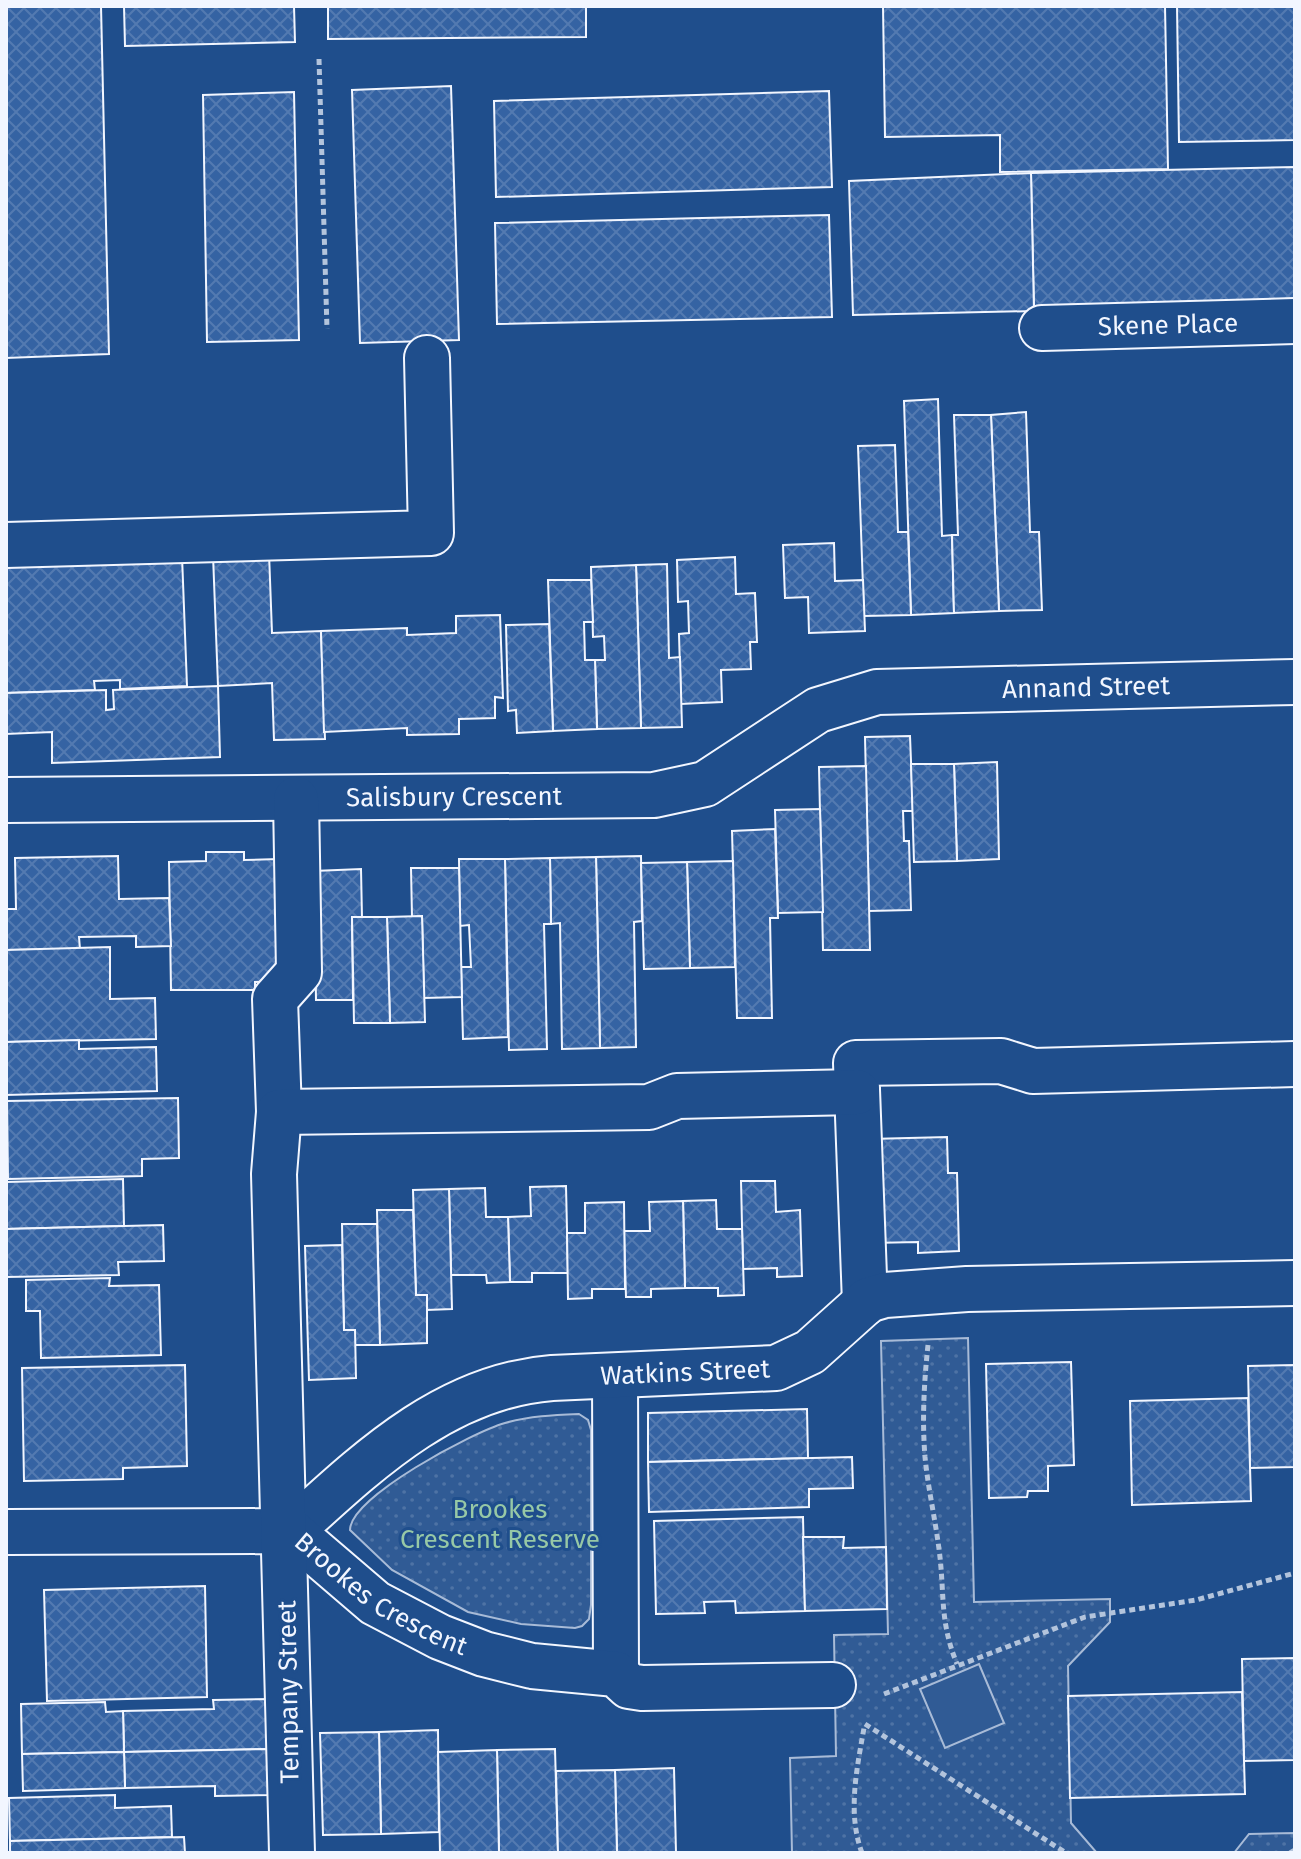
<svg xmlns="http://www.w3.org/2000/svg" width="1301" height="1859" font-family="'Fira Sans',sans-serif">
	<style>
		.park { fill: url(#park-dots); stroke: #a8bbd7; stroke-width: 2 }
		.pitch { fill: #305b95; stroke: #a8bbd7; stroke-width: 2 }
		.building { fill: url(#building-cross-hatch); stroke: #f2f6ff; stroke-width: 2 }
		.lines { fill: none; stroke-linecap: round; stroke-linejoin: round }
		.minor-casing { stroke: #f2f6ff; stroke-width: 48 }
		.path { stroke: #b3c4dc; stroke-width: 5; stroke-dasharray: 6 4; stroke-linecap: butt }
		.minor { stroke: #1f4e8c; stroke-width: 44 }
		.labels { text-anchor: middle; stroke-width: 6; stroke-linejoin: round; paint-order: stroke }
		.street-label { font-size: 26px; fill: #f2f6ff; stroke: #1f4e8c }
		.park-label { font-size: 26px; fill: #97c8a6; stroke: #1f4e8c }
	</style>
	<defs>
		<pattern id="park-dots" width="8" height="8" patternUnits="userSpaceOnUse" patternTransform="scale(2)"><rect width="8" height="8" fill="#305b95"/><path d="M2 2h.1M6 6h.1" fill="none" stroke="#4e73a5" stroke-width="1.8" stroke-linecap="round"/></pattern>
		<pattern id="building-cross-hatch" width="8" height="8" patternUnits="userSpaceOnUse" patternTransform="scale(2)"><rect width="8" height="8" fill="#3563a3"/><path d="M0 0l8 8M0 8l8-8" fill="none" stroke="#537ab1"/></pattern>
	</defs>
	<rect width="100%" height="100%" fill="#1f4e8c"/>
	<g class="park">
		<path d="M 968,1338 L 974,1602 L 1110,1599 L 1110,1622 L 1068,1666 L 1071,1823 L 1097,1853 L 792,1853 L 790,1758 L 836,1756 L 834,1635 L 888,1634 L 881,1341 Z"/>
		<path d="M 579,1414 L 588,1420 L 591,1430 L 591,1605 L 589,1619 L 582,1626 L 575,1628 L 521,1624 L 468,1612 L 392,1570 L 350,1530 C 350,1497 473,1432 505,1423 C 529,1416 554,1415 579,1414 Z"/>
		<path d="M 1295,1833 L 1295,1853 L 1234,1853 L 1249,1834 Z"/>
	</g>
	<path class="pitch" d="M 979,1664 L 1004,1723 L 945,1748 L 920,1689 Z"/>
	<g class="building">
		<path d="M 6,6 L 101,6 L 109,354 L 6,358 Z"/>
		<path d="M 124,6 L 294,6 L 295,42 L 125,46 Z"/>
		<path d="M 328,6 L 586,6 L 586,37 L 328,39 Z"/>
		<path d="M 883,6 L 1165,6 L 1168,169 L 1000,172 L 1000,135 L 885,137 Z"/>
		<path d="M 1177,6 L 1295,6 L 1295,140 L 1179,142 Z"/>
		<path d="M 451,86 L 459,340 L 360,343 L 352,90 Z"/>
		<path d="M 829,91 L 832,187 L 496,197 L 494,101 Z"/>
		<path d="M 294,92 L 299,340 L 207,342 L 203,95 Z"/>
		<path d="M 1295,167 L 1295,305 L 1034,311 L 1031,173 Z"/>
		<path d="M 1031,173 L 1034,311 L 853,315 L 849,181 Z"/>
		<path d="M 829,215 L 832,317 L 497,324 L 495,223 Z"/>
		<path d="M 938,399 L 942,536 L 952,535 L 954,613 L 911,615 L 904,401 Z"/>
		<path d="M 1026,412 L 1030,532 L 1039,532 L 1042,610 L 999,611 L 991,415 Z"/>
		<path d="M 954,415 L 991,415 L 999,611 L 954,613 L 952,535 L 958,535 Z"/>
		<path d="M 895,445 L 898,532 L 908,532 L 911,615 L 864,616 L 858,446 Z"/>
		<path d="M 834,543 L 835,581 L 863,580 L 865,631 L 809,633 L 808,597 L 785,598 L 783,545 Z"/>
		<path d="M 269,553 L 272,633 L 321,631 L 325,739 L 274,740 L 272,683 L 218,686 L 213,555 Z"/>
		<path d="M 182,556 L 187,686 L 120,689 L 120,680 L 94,681 L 95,690 L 6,693 L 6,562 Z"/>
		<path d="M 735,557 L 736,594 L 755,593 L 757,642 L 750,642 L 751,669 L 721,670 L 722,702 L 681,704 L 679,634 L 689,633 L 688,601 L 678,602 L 677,560 Z"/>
		<path d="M 667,564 L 669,658 L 680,657 L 682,727 L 641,728 L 636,565 Z"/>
		<path d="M 636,565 L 641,728 L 597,729 L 595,660 L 605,660 L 604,636 L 593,637 L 591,567 Z"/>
		<path d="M 548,580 L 591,580 L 593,622 L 584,622 L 585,660 L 595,660 L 597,729 L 553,731 Z"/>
		<path d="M 500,615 L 503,698 L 495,697 L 495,718 L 459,719 L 459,734 L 407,735 L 407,728 L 324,732 L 321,631 L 407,628 L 407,635 L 456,633 L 456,616 Z"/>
		<path d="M 549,624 L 553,731 L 517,733 L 516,710 L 508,711 L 506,625 Z"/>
		<path d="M 218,686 L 220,757 L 52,763 L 52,732 L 6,734 L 6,693 L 106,690 L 106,710 L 114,709 L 113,690 Z"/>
		<path d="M 910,736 L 913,811 L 903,811 L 904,841 L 909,841 L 911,910 L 869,911 L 865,737 Z"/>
		<path d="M 997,762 L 999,859 L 957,861 L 954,764 Z"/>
		<path d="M 911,764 L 954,764 L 957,861 L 914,862 Z"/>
		<path d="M 866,766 L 870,950 L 823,950 L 819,767 Z"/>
		<path d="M 820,809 L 823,912 L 778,913 L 775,810 Z"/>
		<path d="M 775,829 L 778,918 L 770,918 L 772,1018 L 737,1018 L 732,831 Z"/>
		<path d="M 206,852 L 244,852 L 244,860 L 278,859 L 281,981 L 255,982 L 255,990 L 171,990 L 169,862 L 206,861 Z"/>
		<path d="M 118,856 L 119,899 L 169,898 L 171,946 L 136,947 L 136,936 L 79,937 L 80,949 L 6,950 L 6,909 L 16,909 L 15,858 Z"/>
		<path d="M 641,856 L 642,921 L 634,922 L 636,1047 L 600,1048 L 596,857 Z"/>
		<path d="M 596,857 L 600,1048 L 562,1049 L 560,923 L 551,924 L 550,858 Z"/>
		<path d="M 550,858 L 551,924 L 544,924 L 547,1049 L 509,1050 L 505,859 Z"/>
		<path d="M 459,859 L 505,859 L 508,1037 L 463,1039 L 461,967 L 471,967 L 469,925 L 460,926 Z"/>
		<path d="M 733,861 L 735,967 L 690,968 L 687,862 Z"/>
		<path d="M 687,862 L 690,968 L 644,969 L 641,863 Z"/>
		<path d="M 411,868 L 459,868 L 462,997 L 424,998 L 422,916 L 412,917 Z"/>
		<path d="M 361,869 L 362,918 L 352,917 L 353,1000 L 316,1000 L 314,871 Z"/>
		<path d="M 422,916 L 425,1022 L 390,1023 L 387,917 Z"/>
		<path d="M 352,917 L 387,917 L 390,1023 L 354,1023 Z"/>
		<path d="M 110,947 L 110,999 L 155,998 L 156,1039 L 6,1042 L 6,950 Z"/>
		<path d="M 79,1040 L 79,1049 L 156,1047 L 157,1091 L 6,1095 L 6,1042 Z"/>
		<path d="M 178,1098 L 179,1158 L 142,1159 L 142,1176 L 8,1179 L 7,1101 Z"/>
		<path d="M 947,1137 L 948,1173 L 957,1173 L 959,1251 L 918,1253 L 918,1242 L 872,1243 L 870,1139 Z"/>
		<path d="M 123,1179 L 124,1226 L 6,1229 L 6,1182 Z"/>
		<path d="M 741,1181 L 775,1181 L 776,1212 L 800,1210 L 802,1276 L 777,1277 L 777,1268 L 743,1269 Z"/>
		<path d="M 566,1186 L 568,1273 L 532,1273 L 532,1282 L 510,1282 L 508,1217 L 531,1216 L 530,1187 Z"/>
		<path d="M 485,1188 L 486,1217 L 508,1217 L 510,1282 L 487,1283 L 486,1275 L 451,1275 L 449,1189 Z"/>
		<path d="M 449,1189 L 452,1309 L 427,1310 L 427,1295 L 416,1295 L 413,1190 Z"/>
		<path d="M 716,1200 L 717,1229 L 742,1229 L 744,1295 L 718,1296 L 718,1288 L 685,1288 L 683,1201 Z"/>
		<path d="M 683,1201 L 685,1288 L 651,1289 L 651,1297 L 626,1297 L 624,1231 L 650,1231 L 649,1202 Z"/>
		<path d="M 624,1202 L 625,1289 L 592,1289 L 592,1298 L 568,1299 L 567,1233 L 585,1233 L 585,1203 Z"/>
		<path d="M 377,1210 L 413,1210 L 416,1295 L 427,1295 L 427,1343 L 380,1345 Z"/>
		<path d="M 342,1224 L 377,1224 L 380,1345 L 355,1345 L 355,1330 L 344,1330 Z"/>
		<path d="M 163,1225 L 164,1261 L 118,1262 L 119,1275 L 6,1277 L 6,1229 Z"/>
		<path d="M 342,1245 L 344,1330 L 355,1330 L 356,1378 L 309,1380 L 305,1246 Z"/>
		<path d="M 110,1278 L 109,1286 L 159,1285 L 161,1355 L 41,1358 L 40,1311 L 26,1311 L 26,1280 Z"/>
		<path d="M 1071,1362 L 1074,1465 L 1048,1466 L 1048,1491 L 1028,1491 L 1027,1497 L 989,1498 L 986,1364 Z"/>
		<path d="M 185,1365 L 187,1466 L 123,1468 L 123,1479 L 24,1481 L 22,1368 Z"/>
		<path d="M 1295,1365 L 1295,1467 L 1250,1468 L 1248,1366 Z"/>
		<path d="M 1248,1398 L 1251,1501 L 1132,1505 L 1130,1401 Z"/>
		<path d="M 807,1409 L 808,1458 L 648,1462 L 648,1413 Z"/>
		<path d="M 852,1457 L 853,1488 L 809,1489 L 809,1507 L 649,1512 L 648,1462 Z"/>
		<path d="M 803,1517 L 805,1611 L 736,1613 L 735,1601 L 704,1602 L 705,1613 L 656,1614 L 654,1521 Z"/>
		<path d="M 803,1537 L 844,1537 L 843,1548 L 886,1547 L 887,1609 L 805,1611 Z"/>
		<path d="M 205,1586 L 207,1697 L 47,1701 L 44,1590 Z"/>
		<path d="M 1295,1658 L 1295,1760 L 1244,1761 L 1242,1659 Z"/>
		<path d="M 1242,1692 L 1245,1794 L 1070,1798 L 1068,1696 Z"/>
		<path d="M 271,1699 L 272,1749 L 124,1752 L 123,1711 L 214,1709 L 213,1700 Z"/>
		<path d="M 105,1702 L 106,1712 L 123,1711 L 124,1752 L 22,1754 L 21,1704 Z"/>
		<path d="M 438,1730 L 439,1832 L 381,1834 L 379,1732 Z"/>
		<path d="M 379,1732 L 381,1834 L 323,1835 L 320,1733 Z"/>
		<path d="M 272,1749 L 273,1795 L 215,1796 L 215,1786 L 125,1788 L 124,1752 Z"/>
		<path d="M 555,1749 L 558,1853 L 499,1853 L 497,1750 Z"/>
		<path d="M 497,1750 L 499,1853 L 440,1853 L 438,1752 Z"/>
		<path d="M 124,1752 L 125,1788 L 23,1791 L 22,1754 Z"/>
		<path d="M 674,1768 L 676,1853 L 617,1853 L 615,1770 Z"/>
		<path d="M 615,1770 L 617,1853 L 558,1853 L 556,1771 Z"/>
		<path d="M 115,1795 L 115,1808 L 171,1806 L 172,1837 L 10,1841 L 9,1798 Z"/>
		<path d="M 184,1837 L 185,1853 L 10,1853 L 10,1841 Z"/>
	</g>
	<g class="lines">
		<defs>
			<g id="minor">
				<path id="s1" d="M 1042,328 L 1295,321"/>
				<path d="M 6,545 L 431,533 L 427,358"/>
				<path id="s2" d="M 6,800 L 654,795 L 705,784 L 818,710 L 877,692 L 1295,682"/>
				<path d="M 279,1112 L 275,999 L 299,972 L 296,799"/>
				<path d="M 865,1303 L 856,1063 L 1001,1061 L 1033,1071 L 1295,1064"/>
				<path d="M 615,1376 L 616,1674"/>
				<path id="s3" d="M 291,1531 C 366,1463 445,1386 552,1378 L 776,1368 L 810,1352 L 868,1300 L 885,1295 L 967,1289 L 1295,1283"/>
				<path id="s4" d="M 6,1532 L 291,1531 L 375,1603 L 440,1637 L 484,1654 L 532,1666 L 616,1674 L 629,1686 L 642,1688 L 833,1685"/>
				<path d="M 292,1853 L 274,1174 L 279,1112 L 649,1107 L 677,1096 L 857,1092"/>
			</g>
		</defs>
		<use href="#minor" class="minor-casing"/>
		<g class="path">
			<path d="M 319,59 L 327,329"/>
			<path d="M 928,1345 C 924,1382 922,1420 925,1457 C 928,1488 935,1518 939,1549 C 945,1594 939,1620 957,1664"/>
			<path d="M 884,1694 L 1085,1617 L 1196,1600 L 1295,1573"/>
			<path d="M 865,1724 L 1066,1853"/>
			<path d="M 862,1853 C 847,1813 857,1768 864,1728"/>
			<path d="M 1290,1853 L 1295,1850"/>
		</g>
		<use href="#minor" class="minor"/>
	</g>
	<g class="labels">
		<g class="street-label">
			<text dy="9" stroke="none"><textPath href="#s1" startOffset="126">Skene Place</textPath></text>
			<text dy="9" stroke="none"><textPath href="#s2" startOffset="1106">Annand Street</textPath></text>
			<text dy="9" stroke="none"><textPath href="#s2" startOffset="448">Salisbury Crescent</textPath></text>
			<text dy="9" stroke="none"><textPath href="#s3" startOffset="442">Watkins Street</textPath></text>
			<text dy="9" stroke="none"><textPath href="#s4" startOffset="396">Brookes Crescent</textPath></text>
			<text transform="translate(288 1692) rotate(-91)" y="9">Tempany Street</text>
		</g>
		<g class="park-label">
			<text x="500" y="1518">Brookes<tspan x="500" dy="30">Crescent Reserve</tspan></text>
		</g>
	</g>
	<rect width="1301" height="1859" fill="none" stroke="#f2f6ff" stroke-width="16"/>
</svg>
